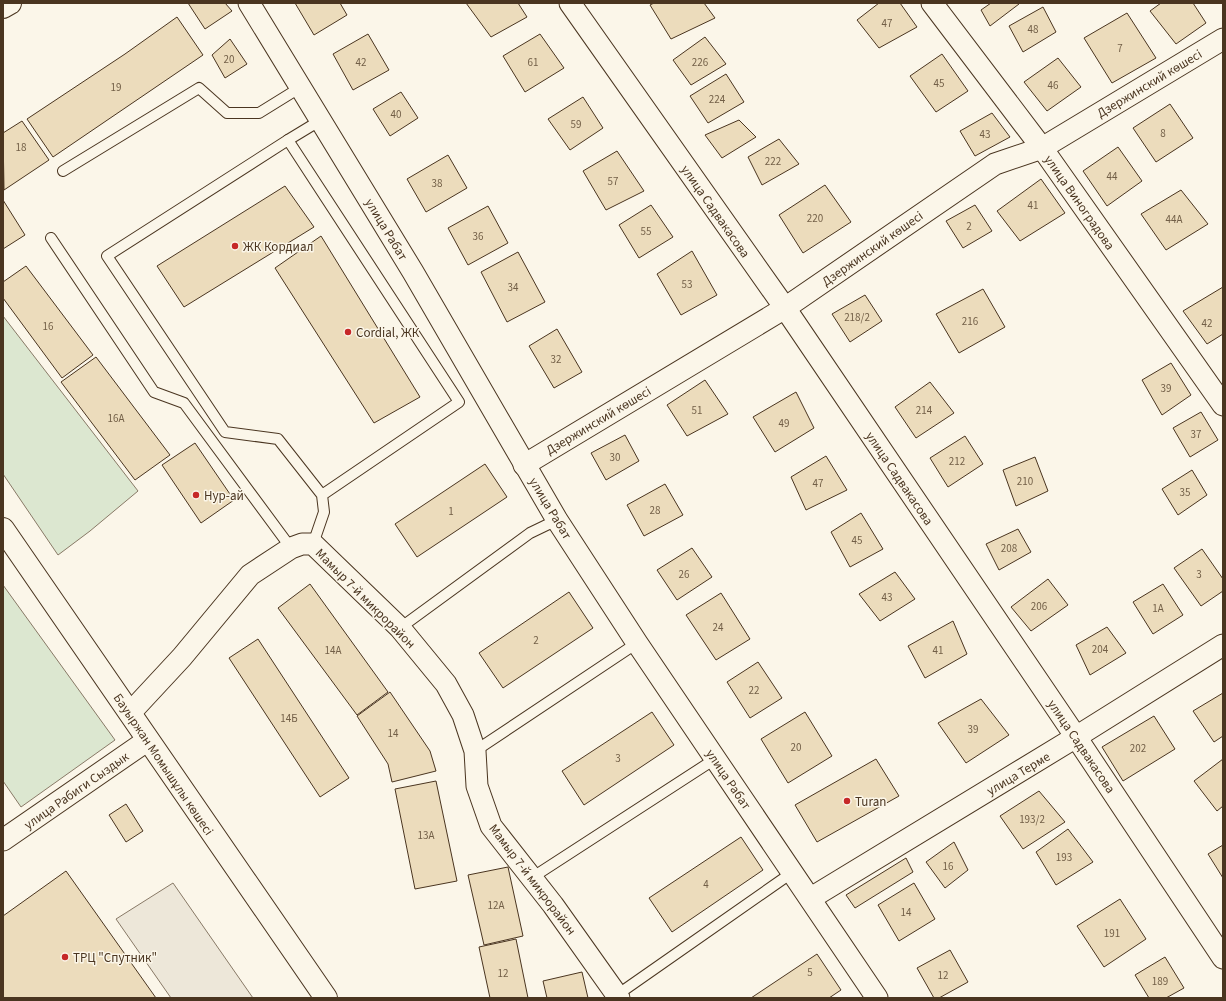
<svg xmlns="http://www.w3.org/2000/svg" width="1226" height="1001" font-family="'Source Sans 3',sans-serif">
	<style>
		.green { fill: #dce7d0; stroke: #887966 }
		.parking { fill: #ede7d9; stroke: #887966 }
		.building { fill: #ecdcbc; stroke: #4a3520 }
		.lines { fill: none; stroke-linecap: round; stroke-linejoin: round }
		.service-casing { stroke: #4a3520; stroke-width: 12 }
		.minor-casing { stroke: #4a3520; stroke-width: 23 }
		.secondary-casing { stroke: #4a3520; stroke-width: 24 }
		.service { stroke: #fbf6e9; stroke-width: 10 }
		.minor { stroke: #fbf6e9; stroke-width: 21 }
		.secondary { stroke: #fbf6e9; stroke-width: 22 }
		.poi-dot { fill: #c62828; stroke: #fbf6e9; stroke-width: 1.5 }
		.labels { text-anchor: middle; stroke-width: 3; stroke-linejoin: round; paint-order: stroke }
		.number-label { font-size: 11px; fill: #725f47 }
		.street-label { font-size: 13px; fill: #4a3520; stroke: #fbf6e9 }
		.poi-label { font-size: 13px; fill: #4a3520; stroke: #fbf6e9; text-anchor: start }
	</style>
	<rect width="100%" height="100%" fill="#fbf6e9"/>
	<g class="green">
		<path d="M 3,316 L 138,491 L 90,531 L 58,555 L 3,474 Z"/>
		<path d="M 3,585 L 115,740 L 21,807 L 3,781 Z"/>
	</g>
	<path class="parking" d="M 173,883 L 253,998 L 171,998 L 116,919 Z"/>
	<g class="building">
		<path d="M 188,3 L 225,3 L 232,11 L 205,29 Z"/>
		<path d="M 295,3 L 340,3 L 347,15 L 314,35 Z"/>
		<path d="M 466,3 L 518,3 L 527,17 L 491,37 Z"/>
		<path d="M 654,3 L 704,3 L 715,18 L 671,39 L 650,5 Z"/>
		<path d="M 879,3 L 900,3 L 917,27 L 879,48 L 857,20 Z"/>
		<path d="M 991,3 L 1019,3 L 1019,4 L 990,26 L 981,10 Z"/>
		<path d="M 1161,3 L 1193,3 L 1206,23 L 1176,44 L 1150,11 Z"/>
		<path d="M 1043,7 L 1056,32 L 1023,52 L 1009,26 Z"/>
		<path d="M 1127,13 L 1156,58 L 1112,83 L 1084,38 Z"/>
		<path d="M 177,17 L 203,55 L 53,157 L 27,119 L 125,54 Z"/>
		<path d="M 368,34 L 389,70 L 353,90 L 333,54 Z"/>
		<path d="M 540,34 L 564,68 L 525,92 L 503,56 Z"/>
		<path d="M 705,37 L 726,64 L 691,85 L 673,60 Z"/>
		<path d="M 230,39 L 247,64 L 225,78 L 212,55 Z"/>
		<path d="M 942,54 L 968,91 L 936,112 L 910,76 Z"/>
		<path d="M 1058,58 L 1081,87 L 1047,111 L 1024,82 Z"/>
		<path d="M 726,74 L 744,102 L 708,123 L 690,96 Z"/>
		<path d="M 401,92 L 418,118 L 390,136 L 373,109 Z"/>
		<path d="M 583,97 L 603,128 L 570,150 L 548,119 Z"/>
		<path d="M 1170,104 L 1193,138 L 1156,162 L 1133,128 Z"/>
		<path d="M 992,113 L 1010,137 L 975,156 L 960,131 Z"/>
		<path d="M 739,120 L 756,137 L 722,158 L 705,135 Z"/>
		<path d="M 22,121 L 49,160 L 4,190 L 3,133 Z"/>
		<path d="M 779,139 L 799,164 L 762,185 L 748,157 Z"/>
		<path d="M 1118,147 L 1142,181 L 1107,206 L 1083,171 Z"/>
		<path d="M 617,151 L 644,191 L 606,210 L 583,171 Z"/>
		<path d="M 448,155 L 467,188 L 426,212 L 407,179 Z"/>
		<path d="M 1041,179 L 1065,213 L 1020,241 L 997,211 Z"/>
		<path d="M 825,185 L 851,222 L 803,253 L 779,215 Z"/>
		<path d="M 285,186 L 314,227 L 184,307 L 157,266 Z"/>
		<path d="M 1181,190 L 1208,224 L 1166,250 L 1141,214 Z"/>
		<path d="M 3,200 L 25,235 L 3,249 Z"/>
		<path d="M 651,205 L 673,237 L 639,258 L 619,225 Z"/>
		<path d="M 975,205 L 992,231 L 963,248 L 946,221 Z"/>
		<path d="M 488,206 L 508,243 L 468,265 L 448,228 Z"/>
		<path d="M 321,236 L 420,397 L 374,423 L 275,268 Z"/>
		<path d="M 692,251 L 717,295 L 681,315 L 657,274 Z"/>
		<path d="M 518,252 L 545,302 L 507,322 L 481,272 Z"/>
		<path d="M 26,266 L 93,355 L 62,378 L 3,298 L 3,282 Z"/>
		<path d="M 1223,287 L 1223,334 L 1207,344 L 1183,311 Z"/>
		<path d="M 983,289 L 1005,327 L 959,353 L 936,314 Z"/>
		<path d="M 865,295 L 882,321 L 850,342 L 832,314 Z"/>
		<path d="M 557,329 L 582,372 L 554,388 L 529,346 Z"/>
		<path d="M 96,357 L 170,455 L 135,480 L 61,382 Z"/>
		<path d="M 1171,363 L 1191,395 L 1162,415 L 1142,380 Z"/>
		<path d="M 705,380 L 728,414 L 687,436 L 667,405 Z"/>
		<path d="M 930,382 L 954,413 L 916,438 L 895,407 Z"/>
		<path d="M 796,392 L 814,428 L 775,452 L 753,417 Z"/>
		<path d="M 1201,412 L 1218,440 L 1190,457 L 1173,428 Z"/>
		<path d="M 625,435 L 639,461 L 606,480 L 591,453 Z"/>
		<path d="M 965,436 L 983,464 L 948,487 L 930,458 Z"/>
		<path d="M 195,443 L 234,500 L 201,523 L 162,465 Z"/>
		<path d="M 826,456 L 847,490 L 806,510 L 791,477 Z"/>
		<path d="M 1035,457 L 1048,491 L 1016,506 L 1003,470 Z"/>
		<path d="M 485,464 L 507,497 L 417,557 L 395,524 Z"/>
		<path d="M 1192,470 L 1207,495 L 1178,515 L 1162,489 Z"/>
		<path d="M 665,484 L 683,515 L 644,536 L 627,505 Z"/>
		<path d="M 861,513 L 883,549 L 850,567 L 831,532 Z"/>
		<path d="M 1018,529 L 1031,552 L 999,570 L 986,544 Z"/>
		<path d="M 692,548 L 712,577 L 677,600 L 657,570 Z"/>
		<path d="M 1202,549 L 1223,579 L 1223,591 L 1201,606 L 1174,568 Z"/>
		<path d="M 895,572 L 915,599 L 880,621 L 859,594 Z"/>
		<path d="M 1048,579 L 1068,605 L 1031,631 L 1011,607 Z"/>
		<path d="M 310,584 L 388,692 L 357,715 L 278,608 Z"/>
		<path d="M 1163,584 L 1183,615 L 1153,634 L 1133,602 Z"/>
		<path d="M 569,592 L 593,628 L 503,688 L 479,653 Z"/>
		<path d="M 721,593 L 750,639 L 716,660 L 686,615 Z"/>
		<path d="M 953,621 L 967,654 L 925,678 L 908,646 Z"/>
		<path d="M 1107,627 L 1126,653 L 1090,675 L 1076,645 Z"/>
		<path d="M 258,639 L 349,778 L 320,797 L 229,658 Z"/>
		<path d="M 758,662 L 782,698 L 750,718 L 727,682 Z"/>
		<path d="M 390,692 L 430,751 L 436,771 L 392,782 L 388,764 L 357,716 Z"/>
		<path d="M 1223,693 L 1223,736 L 1214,742 L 1193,711 Z"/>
		<path d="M 981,699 L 1009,735 L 966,763 L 938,723 Z"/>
		<path d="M 652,712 L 674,745 L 584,805 L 562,771 Z"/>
		<path d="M 805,712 L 832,756 L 788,783 L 761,739 Z"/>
		<path d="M 1154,716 L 1175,749 L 1123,781 L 1102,747 Z"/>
		<path d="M 876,759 L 899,796 L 817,842 L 795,805 Z"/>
		<path d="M 1223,759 L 1223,806 L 1217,811 L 1194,781 Z"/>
		<path d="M 436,781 L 457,881 L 415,889 L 395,789 Z"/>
		<path d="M 1039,791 L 1065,822 L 1023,849 L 1000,816 Z"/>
		<path d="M 126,804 L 143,831 L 126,842 L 109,815 Z"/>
		<path d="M 1068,829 L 1093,862 L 1056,885 L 1036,852 Z"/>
		<path d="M 741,837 L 763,870 L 672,932 L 649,898 Z"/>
		<path d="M 954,842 L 968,870 L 945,888 L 926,862 Z"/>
		<path d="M 1223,845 L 1223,878 L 1208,854 Z"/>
		<path d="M 906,858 L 913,872 L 855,908 L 846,895 Z"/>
		<path d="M 508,867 L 523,936 L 484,945 L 468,875 Z"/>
		<path d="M 66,871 L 156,998 L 3,998 L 3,916 Z"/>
		<path d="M 914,883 L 935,919 L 899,941 L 878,905 Z"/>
		<path d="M 1120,899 L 1146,939 L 1104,967 L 1077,926 Z"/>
		<path d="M 516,939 L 528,998 L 490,998 L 479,947 Z"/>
		<path d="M 950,950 L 968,982 L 939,998 L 934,998 L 917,968 Z"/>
		<path d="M 817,954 L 841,990 L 829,998 L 751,998 Z"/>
		<path d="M 1165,957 L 1184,988 L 1166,998 L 1149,998 L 1135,975 Z"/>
		<path d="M 582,972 L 588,998 L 547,998 L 543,981 Z"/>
	</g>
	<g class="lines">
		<defs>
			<g id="service">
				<path d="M 288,140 L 321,120"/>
				<path d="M 63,171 L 199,88 L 227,113 L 259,113 L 301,87"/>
				<path d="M 51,238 L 154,392 L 184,403 L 291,548"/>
				<path d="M 313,544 L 324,512 L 322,495 L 278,439 L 225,432 L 107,256 L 288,140 L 459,402 L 322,495"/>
				<path d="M 400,628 L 530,533 L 557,520"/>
				<path d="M 475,751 L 637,643"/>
				<path d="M 533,877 L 715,759"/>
				<path d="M 617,995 L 793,872"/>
			</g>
			<g id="minor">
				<path d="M 249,3 L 413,272 L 557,520 L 637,643 L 877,998"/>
				<path d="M 570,3 L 785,308 L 1076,737 L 1223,958"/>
				<path d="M 932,3 L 1042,148 L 1223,405"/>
				<path d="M 524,465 L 785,308 L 995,164 L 1042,148 L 1223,39"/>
				<path d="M 130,713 L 182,657 L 250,575 L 291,548 L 302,544 L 313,544 L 400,628 L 446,684 L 463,715 L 475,751 L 477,786 L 491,826 L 553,905 L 619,998"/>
				<path d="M 3,840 L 148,740"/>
				<path d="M 811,898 L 1076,737 L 1223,645"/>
			</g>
			<g id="secondary">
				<path d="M 3,7 L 10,3"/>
				<path d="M 3,529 L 326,998"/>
			</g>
		</defs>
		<use href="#service" class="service-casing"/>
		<use href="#minor" class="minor-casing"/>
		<use href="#secondary" class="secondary-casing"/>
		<use href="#service" class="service"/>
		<use href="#minor" class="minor"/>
		<use href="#secondary" class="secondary"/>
	</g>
	<g class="poi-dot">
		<circle cx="235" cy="246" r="4"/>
		<circle cx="348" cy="332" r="4"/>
		<circle cx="196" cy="495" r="4"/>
		<circle cx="847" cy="801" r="4"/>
		<circle cx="65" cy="957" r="4"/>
	</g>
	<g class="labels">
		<g class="number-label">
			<text x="887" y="27">47</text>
			<text x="1033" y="33">48</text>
			<text x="1120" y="52">7</text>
			<text x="229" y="63">20</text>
			<text x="361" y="66">42</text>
			<text x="533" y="66">61</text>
			<text x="700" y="66">226</text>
			<text x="939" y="87">45</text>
			<text x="1053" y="89">46</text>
			<text x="116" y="91">19</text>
			<text x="717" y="103">224</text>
			<text x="396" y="118">40</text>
			<text x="576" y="128">59</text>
			<text x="1163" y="137">8</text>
			<text x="985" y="138">43</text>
			<text x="21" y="151">18</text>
			<text x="773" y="165">222</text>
			<text x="1112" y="180">44</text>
			<text x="613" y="185">57</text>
			<text x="437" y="187">38</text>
			<text x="1033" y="209">41</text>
			<text x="815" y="222">220</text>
			<text x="1174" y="223">44А</text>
			<text x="969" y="230">2</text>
			<text x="646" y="235">55</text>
			<text x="478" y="240">36</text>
			<text x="687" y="288">53</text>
			<text x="513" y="291">34</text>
			<text x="857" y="321">218/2</text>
			<text x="970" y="325">216</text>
			<text x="1207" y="327">42</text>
			<text x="48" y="330">16</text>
			<text x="556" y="363">32</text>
			<text x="1166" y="392">39</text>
			<text x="697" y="414">51</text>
			<text x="924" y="414">214</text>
			<text x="116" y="422">16А</text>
			<text x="784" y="427">49</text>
			<text x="1196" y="438">37</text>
			<text x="615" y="461">30</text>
			<text x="957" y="465">212</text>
			<text x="1025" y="485">210</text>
			<text x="818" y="487">47</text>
			<text x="1185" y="496">35</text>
			<text x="655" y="514">28</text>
			<text x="451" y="515">1</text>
			<text x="857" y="544">45</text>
			<text x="1009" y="552">208</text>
			<text x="684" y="578">26</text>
			<text x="1199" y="578">3</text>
			<text x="887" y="601">43</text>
			<text x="1039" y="610">206</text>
			<text x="1158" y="612">1А</text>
			<text x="718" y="631">24</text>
			<text x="536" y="644">2</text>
			<text x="1100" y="653">204</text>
			<text x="333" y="654">14А</text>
			<text x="938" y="654">41</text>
			<text x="754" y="694">22</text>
			<text x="289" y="722">14Б</text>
			<text x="973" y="733">39</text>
			<text x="393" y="737">14</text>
			<text x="796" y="751">20</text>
			<text x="1138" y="752">202</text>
			<text x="618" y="762">3</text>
			<text x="1032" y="823">193/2</text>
			<text x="426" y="839">13А</text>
			<text x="1064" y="861">193</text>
			<text x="948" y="870">16</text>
			<text x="706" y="888">4</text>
			<text x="496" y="909">12А</text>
			<text x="906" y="916">14</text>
			<text x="1112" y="937">191</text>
			<text x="810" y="976">5</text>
			<text x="503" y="977">12</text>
			<text x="943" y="979">12</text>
			<text x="1160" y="985">189</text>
		</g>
		<g class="street-label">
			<text transform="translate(1149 83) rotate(-31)" y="5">Дзержинский көшесі</text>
			<text transform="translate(1080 202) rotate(55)" y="5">улица Виноградова</text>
			<text transform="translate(716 211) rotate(55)" y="5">улица Садвакасова</text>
			<text transform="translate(387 229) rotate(59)" y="5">улица Рабат</text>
			<text transform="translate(872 248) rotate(-35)" y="5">Дзержинский көшесі</text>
			<text transform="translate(598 420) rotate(-31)" y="5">Дзержинский көшесі</text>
			<text transform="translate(900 478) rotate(56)" y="5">улица Садвакасова</text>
			<text transform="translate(551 508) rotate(59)" y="5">улица Рабат</text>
			<text transform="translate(366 598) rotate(45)" y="5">Мамыр 7-й микрорайон</text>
			<text transform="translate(1082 746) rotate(56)" y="5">улица Садвакасова</text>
			<text transform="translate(164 764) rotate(56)" y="5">Бауыржан Момышұлы көшесі</text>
			<text transform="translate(1018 773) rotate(-31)" y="5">улица Терме</text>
			<text transform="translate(729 779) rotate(56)" y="5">улица Рабат</text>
			<text transform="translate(76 790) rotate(-35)" y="5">улица Рабиги Сыздык</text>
			<text transform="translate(533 879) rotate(53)" y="5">Мамыр 7-й микрорайон</text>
		</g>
		<g class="poi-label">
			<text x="243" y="251">ЖК Кордиал</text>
			<text x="356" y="337">Cordial, ЖК</text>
			<text x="204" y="500">Нур-ай</text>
			<text x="855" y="806">Turan</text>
			<text x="73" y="962">ТРЦ "Спутник"</text>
		</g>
	</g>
	<rect width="1226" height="1001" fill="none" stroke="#4a3520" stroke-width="8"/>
</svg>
